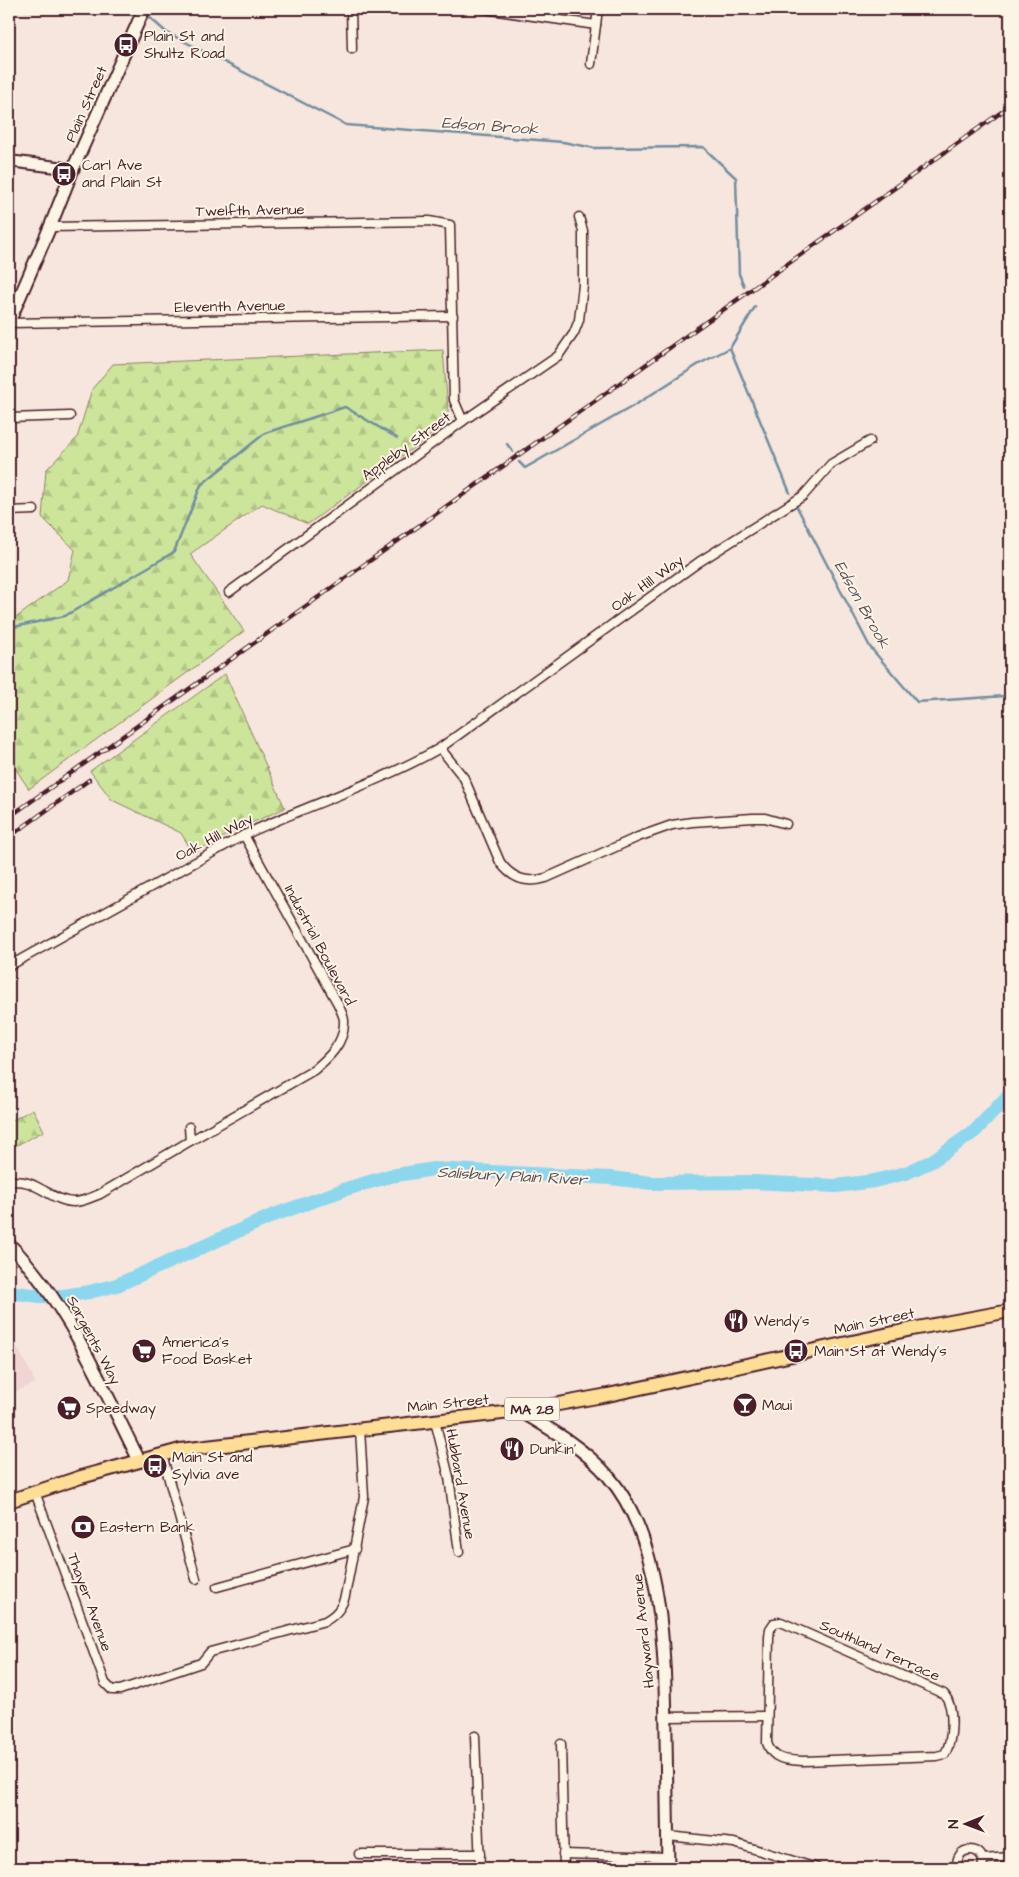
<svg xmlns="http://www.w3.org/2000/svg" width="1019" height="1877" font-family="'Architects Daughter',sans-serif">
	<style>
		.built { fill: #f1d4d4 }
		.forest { fill: url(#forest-firs); stroke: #8b8263 }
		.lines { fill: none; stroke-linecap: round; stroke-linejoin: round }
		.stream { stroke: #728da0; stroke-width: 2.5 }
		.river { stroke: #8dd7ee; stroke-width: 14 }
		.minor-casing { stroke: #4a1f2b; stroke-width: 11 }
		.tertiary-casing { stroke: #4a1f2b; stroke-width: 14 }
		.secondary-casing { stroke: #4a1f2b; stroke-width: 15 }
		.primary-casing { stroke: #4a1f2b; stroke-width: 16 }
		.minor { stroke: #fcf5e5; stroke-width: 8 }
		.tertiary { stroke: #fcf5e5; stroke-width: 10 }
		.secondary { stroke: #fcf5e5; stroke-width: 11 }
		.primary { stroke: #fedd96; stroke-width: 12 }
		.rail-casing { stroke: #4a1f2b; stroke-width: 4.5 }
		.rail { stroke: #fcf5e5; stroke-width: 2.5; stroke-dasharray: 8; stroke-linecap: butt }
		.labels { text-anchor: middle; stroke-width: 4; stroke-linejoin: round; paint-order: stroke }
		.shield { fill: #fcf5e5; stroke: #7f5f63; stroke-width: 1 }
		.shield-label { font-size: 14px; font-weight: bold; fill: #4a1f2b }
		.poi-label { font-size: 15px; fill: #4a1f2b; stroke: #fcf5e5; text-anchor: start }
		.street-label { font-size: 15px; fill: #4a1f2b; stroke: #fcf5e5 }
		.water-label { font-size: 16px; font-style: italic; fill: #5b4d5c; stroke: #fcf5e5 }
	</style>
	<defs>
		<pattern id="forest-firs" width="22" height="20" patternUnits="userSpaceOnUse" patternTransform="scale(1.25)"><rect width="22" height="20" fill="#cce59b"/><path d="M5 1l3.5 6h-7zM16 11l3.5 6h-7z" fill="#b1c486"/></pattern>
	</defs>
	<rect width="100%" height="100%" fill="#f7e6dd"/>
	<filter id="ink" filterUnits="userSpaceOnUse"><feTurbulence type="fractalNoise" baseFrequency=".02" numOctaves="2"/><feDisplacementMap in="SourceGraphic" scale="10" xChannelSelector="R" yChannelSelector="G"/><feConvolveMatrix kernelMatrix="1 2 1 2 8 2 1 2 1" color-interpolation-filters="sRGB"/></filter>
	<g filter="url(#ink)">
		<path class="built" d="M 9,1331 L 36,1383 L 9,1394 Z"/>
		<g class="forest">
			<path d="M 443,350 L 449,422 L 308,524 L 262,504 L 190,554 L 244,631 L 29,789 L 9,759 L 9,620 L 14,619 L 68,580 L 75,550 L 42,517 L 46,470 L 77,438 L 92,389 L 113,364 Z"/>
			<path d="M 225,674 L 285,808 L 240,828 L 193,853 L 181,833 L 112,800 L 90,771 Z"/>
			<path d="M 33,1109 L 44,1131 L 9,1149 L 9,1122 Z"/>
		</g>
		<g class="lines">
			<g class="stream">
				<path d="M 25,10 L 104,14 L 128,10"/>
				<path d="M 149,17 L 166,32 L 346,125 L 563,142 L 594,148 L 703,147 L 736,178 L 739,274 L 744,286"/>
				<path d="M 755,307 L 730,348 L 790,493"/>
				<path d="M 507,444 L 513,452"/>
				<path d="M 519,462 L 525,468 L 635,405 L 699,364 L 730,348"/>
				<path d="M 797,507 L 870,647 L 917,702 L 1005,696 L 1010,700"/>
				<path d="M 9,628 L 65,616 L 174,552 L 201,485 L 265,433 L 345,407 L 397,438"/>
			</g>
			<path class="river" d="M 9,1292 L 40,1296 L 64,1296 L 89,1292 L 117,1285 L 274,1215 L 346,1189 L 390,1176 L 434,1169 L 611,1178 L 652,1183 L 752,1182 L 836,1186 L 874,1181 L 906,1173 L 932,1161 L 975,1131 L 1010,1094"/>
			<defs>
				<g id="minor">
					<path d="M 351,9 L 352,49"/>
					<path d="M 484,9 L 596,25"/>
					<path d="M 591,64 L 598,9"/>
					<path d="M 50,227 L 429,221 L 450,225 L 454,400 L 463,421 L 229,592"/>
					<path d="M 9,323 L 453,316"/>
					<path d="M 9,418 L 70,416"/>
					<path d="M 463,421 L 558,356 L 574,333 L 579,320 L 583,285 L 583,231 L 579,217"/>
					<path d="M 9,511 L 34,510"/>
					<path d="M 440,748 L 464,778 L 500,862 C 512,879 527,884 546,878 L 638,837 L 672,825 L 692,822 L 753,818 L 765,818 L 786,824"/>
					<path d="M 9,966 L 244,835 C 308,805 379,783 440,748 L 699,562 L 803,496 L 831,464 L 870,441"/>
					<path d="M 190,1141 L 314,1070 C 328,1058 344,1044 344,1023 C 345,1017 340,1010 338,1004 L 244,835"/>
					<path d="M 9,1181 C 18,1181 27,1181 35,1186 C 48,1192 60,1202 74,1202 C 83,1202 92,1197 100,1194 L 190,1141 L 189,1127"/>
					<path d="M 435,1421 L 449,1477 L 459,1552"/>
					<path d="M 162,1454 L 196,1579"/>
					<path d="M 35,1492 L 105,1683 L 112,1690 L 120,1690 L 201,1663 L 210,1652 L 325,1621 C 336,1615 342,1608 345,1596 L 364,1497 L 360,1429"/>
					<path d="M 217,1587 L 355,1549"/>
					<path d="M 781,1622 L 944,1694 C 955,1707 953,1739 945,1754 L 937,1756 L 804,1761 C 788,1760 773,1761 767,1743 L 769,1637 L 770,1629 L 774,1623 Z"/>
					<path d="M 666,1717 L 767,1716"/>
					<path d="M 475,1736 L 480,1868"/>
					<path d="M 561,1744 L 564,1868"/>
					<path d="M 668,1836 L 734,1843 L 817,1868"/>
					<path d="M 359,1854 L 480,1854"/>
					<path d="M 563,1854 L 667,1857"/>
					<path d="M 983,1859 L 1010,1857"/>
					<path d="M 958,1868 C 952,1844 989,1844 982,1868"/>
				</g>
				<path id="tertiary" d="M 9,161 L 73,169"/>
				<g id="secondary">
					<path d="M 9,322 L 50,227 L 73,169 L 144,9"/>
					<path d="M 9,1244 C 69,1304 101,1385 139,1460"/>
					<path d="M 520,1411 C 552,1430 584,1448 608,1476 C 664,1540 665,1655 666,1736 C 667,1780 667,1824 668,1868"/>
				</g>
				<path id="primary" d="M 9,1501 L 81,1477 L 180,1450 L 520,1411 L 608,1395 L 912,1329 L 1010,1311"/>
			</defs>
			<use href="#minor" class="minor-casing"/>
			<use href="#tertiary" class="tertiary-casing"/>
			<use href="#secondary" class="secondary-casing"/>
			<use href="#primary" class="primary-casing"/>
			<use href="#minor" class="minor"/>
			<use href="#tertiary" class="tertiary"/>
			<use href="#secondary" class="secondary"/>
			<use href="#primary" class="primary"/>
			<defs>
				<g id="rail">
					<path d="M 9,817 L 1010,106"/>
					<path d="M 9,837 L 89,780"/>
				</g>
			</defs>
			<use href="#rail" class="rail-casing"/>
			<use href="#rail" class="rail"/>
		</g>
	</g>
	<defs>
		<symbol id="bus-disc" viewBox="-11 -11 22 22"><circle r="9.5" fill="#4a1f2b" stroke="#fcf5e5"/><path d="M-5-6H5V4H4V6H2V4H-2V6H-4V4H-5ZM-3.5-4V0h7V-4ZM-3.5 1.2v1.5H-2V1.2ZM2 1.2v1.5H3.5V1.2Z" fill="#fff"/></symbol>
		<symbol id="restaurant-disc" viewBox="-11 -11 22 22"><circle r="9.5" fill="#4a1f2b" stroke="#fcf5e5"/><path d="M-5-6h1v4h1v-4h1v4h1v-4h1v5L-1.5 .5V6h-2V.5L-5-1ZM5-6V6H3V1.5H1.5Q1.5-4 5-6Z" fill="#fff"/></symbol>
		<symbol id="supermarket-disc" viewBox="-11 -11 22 22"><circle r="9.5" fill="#4a1f2b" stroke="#fcf5e5"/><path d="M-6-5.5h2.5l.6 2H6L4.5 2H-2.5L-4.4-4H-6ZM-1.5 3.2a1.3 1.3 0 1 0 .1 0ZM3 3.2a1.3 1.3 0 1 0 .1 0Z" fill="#fff"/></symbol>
		<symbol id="bar-disc" viewBox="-11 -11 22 22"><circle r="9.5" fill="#4a1f2b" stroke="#fcf5e5"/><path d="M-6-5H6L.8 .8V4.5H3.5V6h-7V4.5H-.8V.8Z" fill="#fff"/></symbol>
		<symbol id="bank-disc" viewBox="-11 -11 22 22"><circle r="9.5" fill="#4a1f2b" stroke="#fcf5e5"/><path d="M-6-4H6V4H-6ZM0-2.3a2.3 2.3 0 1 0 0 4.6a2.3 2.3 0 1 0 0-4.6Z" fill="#fff"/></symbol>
	</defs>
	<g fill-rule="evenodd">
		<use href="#bus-disc" x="112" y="31" width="28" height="28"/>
		<use href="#bus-disc" x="50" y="160" width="28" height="28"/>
		<use href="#restaurant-disc" x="722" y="1307" width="28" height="28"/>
		<use href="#supermarket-disc" x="130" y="1337" width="28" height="28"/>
		<use href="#bus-disc" x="782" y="1337" width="28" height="28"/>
		<use href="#bar-disc" x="731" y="1391" width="28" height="28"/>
		<use href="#supermarket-disc" x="55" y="1394" width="28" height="28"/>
		<use href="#restaurant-disc" x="498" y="1435" width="28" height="28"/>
		<use href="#bus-disc" x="141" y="1452" width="28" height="28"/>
		<use href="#bank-disc" x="69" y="1513" width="28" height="28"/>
	</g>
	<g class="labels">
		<rect class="shield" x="504.5" y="1397.5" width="55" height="23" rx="4"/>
		<g class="shield-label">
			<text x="532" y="1414">MA 28</text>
		</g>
		<g class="poi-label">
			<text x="144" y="41">Plain St and<tspan x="144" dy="17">Shultz Road</tspan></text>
			<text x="82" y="170">Carl Ave<tspan x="82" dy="17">and Plain St</tspan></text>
			<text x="754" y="1326">Wendy's</text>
			<text x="162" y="1347">America's<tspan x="162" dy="17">Food Basket</tspan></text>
			<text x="814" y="1356">Main St at Wendy's</text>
			<text x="762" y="1410">Maui</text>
			<text x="86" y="1413">Speedway</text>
			<text x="530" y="1454">Dunkin'</text>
			<text x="172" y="1462">Main St and<tspan x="172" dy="17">Sylvia ave</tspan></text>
			<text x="100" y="1532">Eastern Bank</text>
		</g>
		<g class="street-label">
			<text transform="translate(86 104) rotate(-66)" y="5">Plain Street</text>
			<text transform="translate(250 210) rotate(-1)" y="5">Twelfth Avenue</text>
			<text transform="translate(230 306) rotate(-1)" y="5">Eleventh Avenue</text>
			<text transform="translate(406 446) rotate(-36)" y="5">Appleby Street</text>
			<text transform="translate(647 583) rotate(-36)" y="5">Oak Hill Way</text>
			<text transform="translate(214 837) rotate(-28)" y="5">Oak Hill Way</text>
			<text transform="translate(320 945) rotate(62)" y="5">Industrial Boulevard</text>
			<text transform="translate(874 1321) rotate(-12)" y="5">Main Street</text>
			<text transform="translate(94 1340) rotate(62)" y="5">Sargents Way</text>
			<text transform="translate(448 1403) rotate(-6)" y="5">Main Street</text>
			<text transform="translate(461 1484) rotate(80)" y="5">Hubbard Avenue</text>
			<text transform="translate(90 1602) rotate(70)" y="5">Thayer Avenue</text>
			<text transform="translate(643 1631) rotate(-96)" y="5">Hayward Avenue</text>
			<text transform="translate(880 1650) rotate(24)" y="5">Southland Terrace</text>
		</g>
		<g class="water-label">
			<text transform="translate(490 125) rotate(4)" y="6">Edson Brook</text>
			<text transform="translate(863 604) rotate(61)" y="6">Edson Brook</text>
			<text transform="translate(512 1175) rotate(3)" y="6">Salisbury Plain River</text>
		</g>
	</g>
	<rect width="1019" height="1877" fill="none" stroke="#fcf5e5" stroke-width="30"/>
	<rect x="15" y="15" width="989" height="1847" fill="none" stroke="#4a1f2b" stroke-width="2" filter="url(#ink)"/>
	<g transform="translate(966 1824) rotate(269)" stroke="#fcf5e5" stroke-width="4" paint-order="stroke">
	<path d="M0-4L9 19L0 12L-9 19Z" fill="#4a1f2b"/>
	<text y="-8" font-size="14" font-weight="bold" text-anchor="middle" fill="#4a1f2b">N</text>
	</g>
</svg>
